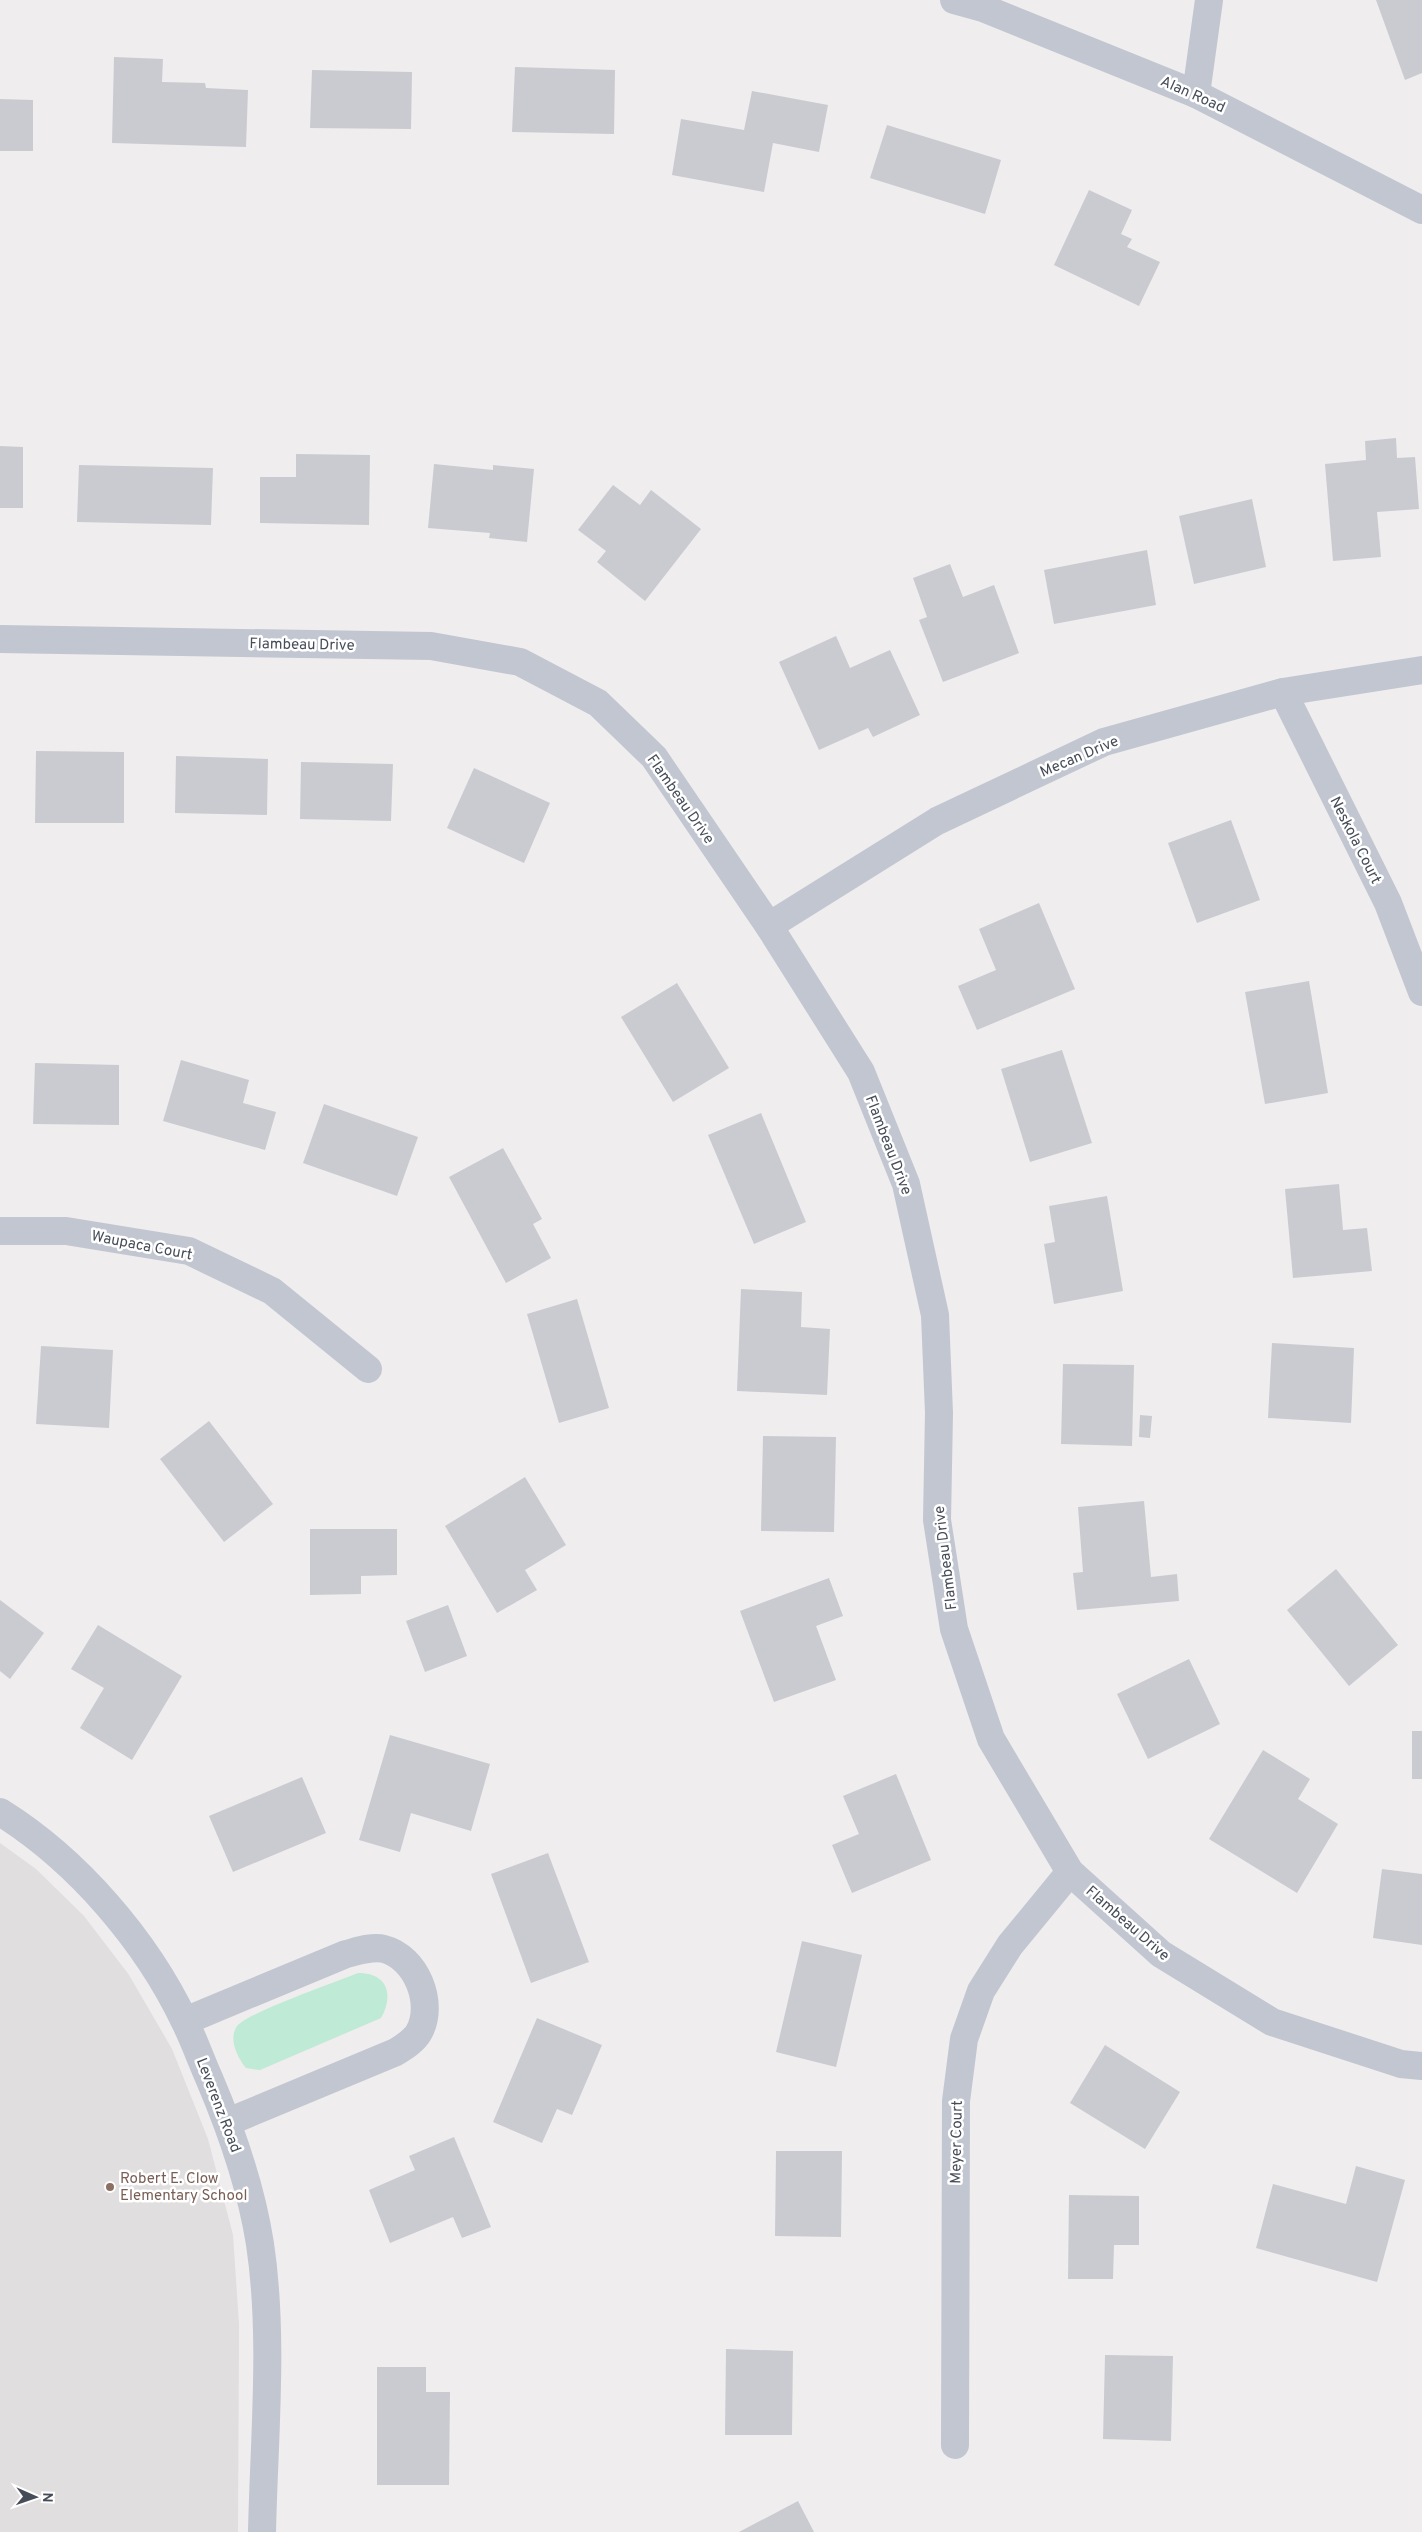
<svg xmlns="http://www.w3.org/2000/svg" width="1422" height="2532" font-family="Overpass,sans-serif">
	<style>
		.education { fill: #e0dede }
		.green { fill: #beead6 }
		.building { fill: #cacbd1 }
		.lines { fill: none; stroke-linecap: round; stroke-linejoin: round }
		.street { stroke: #c1c6d1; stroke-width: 28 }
		.education-dot { fill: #8d6e63; stroke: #fff; stroke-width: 2 }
		.labels { text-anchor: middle; stroke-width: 5; stroke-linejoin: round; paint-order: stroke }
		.street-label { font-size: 15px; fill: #464d58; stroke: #fff }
		.education-label { font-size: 15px; fill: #785e54; stroke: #fff; text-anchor: start }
	</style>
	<rect width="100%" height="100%" fill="#efeded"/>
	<path class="education" d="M 0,1843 L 36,1869 L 84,1916 L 129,1975 L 172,2049 L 208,2139 L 233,2235 L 239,2325 L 238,2532 L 0,2532 Z"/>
	<path class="green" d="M 358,1973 C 388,1973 394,1995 381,2018 L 260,2070 L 246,2068 C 238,2058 227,2038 238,2025 C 250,2012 336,1982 358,1973 Z"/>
	<g class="building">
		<path d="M 1376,0 L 1422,0 L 1422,73 L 1405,80 Z"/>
		<path d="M 114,57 L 163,59 L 162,82 L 205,83 L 206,88 L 248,90 L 246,147 L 112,143 Z"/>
		<path d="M 515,67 L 615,70 L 614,134 L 512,132 Z"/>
		<path d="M 312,70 L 412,72 L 411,129 L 310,128 Z"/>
		<path d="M 752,91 L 828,105 L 819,152 L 773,143 L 764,192 L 672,175 L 681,119 L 744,130 Z"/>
		<path d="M 0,99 L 33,100 L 33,151 L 0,151 Z"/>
		<path d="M 887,125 L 1001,160 L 985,214 L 870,178 Z"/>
		<path d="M 1089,190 L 1132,210 L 1121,234 L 1132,239 L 1127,247 L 1160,262 L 1139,306 L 1054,265 Z"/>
		<path d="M 1396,438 L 1397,458 L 1415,457 L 1419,509 L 1377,512 L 1381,557 L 1333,561 L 1325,464 L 1366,460 L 1365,441 Z"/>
		<path d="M 0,446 L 23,447 L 23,508 L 0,508 Z"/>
		<path d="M 296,454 L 370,455 L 369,525 L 260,523 L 260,477 L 296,477 Z"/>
		<path d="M 434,464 L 493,470 L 493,465 L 534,469 L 527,542 L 489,538 L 490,533 L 428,528 Z"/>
		<path d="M 79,465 L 213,468 L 211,525 L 77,522 Z"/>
		<path d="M 613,485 L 640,505 L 651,490 L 701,529 L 645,601 L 597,562 L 606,551 L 578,530 Z"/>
		<path d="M 1252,499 L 1266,567 L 1194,584 L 1179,516 Z"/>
		<path d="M 1147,550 L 1156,605 L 1054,624 L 1044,570 Z"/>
		<path d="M 950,564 L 963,597 L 994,585 L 1019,653 L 943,682 L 919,620 L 927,617 L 913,578 Z"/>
		<path d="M 836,636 L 850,668 L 890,650 L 920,715 L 873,737 L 868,728 L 819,750 L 779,662 Z"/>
		<path d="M 36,751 L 124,752 L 124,823 L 35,823 Z"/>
		<path d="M 176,756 L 268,759 L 267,815 L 175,813 Z"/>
		<path d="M 301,762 L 393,764 L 391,821 L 300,819 Z"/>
		<path d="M 474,768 L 550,803 L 524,863 L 447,828 Z"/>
		<path d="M 1231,820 L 1260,900 L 1197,923 L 1168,843 Z"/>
		<path d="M 1039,903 L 1075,989 L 977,1030 L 958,986 L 996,970 L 979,929 Z"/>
		<path d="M 1309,981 L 1328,1093 L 1265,1104 L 1245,992 Z"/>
		<path d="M 677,983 L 729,1068 L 673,1102 L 621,1017 Z"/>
		<path d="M 1062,1050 L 1092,1143 L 1030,1162 L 1001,1069 Z"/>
		<path d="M 181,1060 L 249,1080 L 243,1103 L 276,1112 L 265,1150 L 163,1121 Z"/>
		<path d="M 35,1063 L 119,1065 L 119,1125 L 33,1124 Z"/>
		<path d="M 324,1104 L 418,1137 L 397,1196 L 303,1163 Z"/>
		<path d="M 761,1113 L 806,1222 L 754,1244 L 708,1135 Z"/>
		<path d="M 503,1148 L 542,1219 L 533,1224 L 551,1258 L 506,1283 L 449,1177 Z"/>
		<path d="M 1339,1184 L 1343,1230 L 1367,1228 L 1372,1271 L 1293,1278 L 1285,1189 Z"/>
		<path d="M 1107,1196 L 1123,1291 L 1054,1304 L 1044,1244 L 1055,1242 L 1049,1206 Z"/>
		<path d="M 741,1289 L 802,1292 L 801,1327 L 830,1329 L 827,1395 L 737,1391 Z"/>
		<path d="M 577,1299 L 609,1408 L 559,1423 L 527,1314 Z"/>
		<path d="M 1272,1343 L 1354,1348 L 1351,1423 L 1268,1418 Z"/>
		<path d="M 41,1346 L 113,1350 L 109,1428 L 36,1424 Z"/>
		<path d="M 1063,1364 L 1134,1365 L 1132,1446 L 1061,1444 Z"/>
		<path d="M 1140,1415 L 1152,1416 L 1150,1438 L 1139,1437 Z"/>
		<path d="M 209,1421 L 273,1504 L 224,1542 L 160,1459 Z"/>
		<path d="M 763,1436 L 836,1437 L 834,1532 L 761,1531 Z"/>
		<path d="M 525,1477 L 566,1545 L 525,1570 L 537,1590 L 497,1613 L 445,1526 Z"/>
		<path d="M 1144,1501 L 1151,1577 L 1177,1574 L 1179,1601 L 1077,1610 L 1073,1573 L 1083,1572 L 1078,1507 Z"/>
		<path d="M 310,1529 L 397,1529 L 397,1575 L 361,1576 L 361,1594 L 310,1595 Z"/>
		<path d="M 1336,1569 L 1398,1645 L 1349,1686 L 1287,1610 Z"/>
		<path d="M 829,1578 L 843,1616 L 816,1626 L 836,1680 L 774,1702 L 740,1611 Z"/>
		<path d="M 0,1600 L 44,1633 L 10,1679 L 0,1671 Z"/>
		<path d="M 448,1605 L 467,1656 L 425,1672 L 406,1621 Z"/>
		<path d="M 98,1625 L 182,1676 L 132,1760 L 80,1728 L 104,1688 L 71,1669 Z"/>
		<path d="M 1189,1659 L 1220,1724 L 1148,1759 L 1117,1694 Z"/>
		<rect x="1412" y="1731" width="10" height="48"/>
		<path d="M 390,1735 L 490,1764 L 471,1831 L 411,1813 L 400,1852 L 359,1840 Z"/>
		<path d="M 1263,1750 L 1310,1779 L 1298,1799 L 1338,1824 L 1297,1893 L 1209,1839 Z"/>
		<path d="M 896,1774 L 931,1860 L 852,1893 L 832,1845 L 859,1834 L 843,1796 Z"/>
		<path d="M 302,1777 L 326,1833 L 233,1872 L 209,1816 Z"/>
		<path d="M 548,1853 L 589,1962 L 531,1983 L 491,1874 Z"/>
		<path d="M 1382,1869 L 1422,1874 L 1422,1945 L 1373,1938 Z"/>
		<path d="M 802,1941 L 862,1955 L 836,2067 L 776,2052 Z"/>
		<path d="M 537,2018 L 602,2045 L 572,2115 L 557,2109 L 542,2143 L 493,2122 Z"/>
		<path d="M 1105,2045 L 1180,2092 L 1145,2149 L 1070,2103 Z"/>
		<path d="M 454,2137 L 491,2227 L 462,2238 L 453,2217 L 390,2243 L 369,2190 L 415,2170 L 409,2156 Z"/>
		<path d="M 776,2151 L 842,2151 L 841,2237 L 775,2236 Z"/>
		<path d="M 1356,2166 L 1405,2180 L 1377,2282 L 1256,2248 L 1273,2184 L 1346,2204 Z"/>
		<path d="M 1069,2195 L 1139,2196 L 1139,2245 L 1114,2245 L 1113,2279 L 1068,2279 Z"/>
		<path d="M 726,2349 L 793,2351 L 792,2435 L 725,2435 Z"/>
		<path d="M 1105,2355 L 1173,2356 L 1171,2441 L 1103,2439 Z"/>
		<path d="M 377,2367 L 426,2367 L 426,2392 L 450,2392 L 449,2485 L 377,2485 Z"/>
		<path d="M 798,2501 L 814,2532 L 739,2532 Z"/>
	</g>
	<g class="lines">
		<g class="street">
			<path d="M 954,0 L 983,8 L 1196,94 L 1422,210"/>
			<path d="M 1196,94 L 1209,0"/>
			<path d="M 0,639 L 431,646 L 520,662 L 598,703 L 654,757 L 769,926 L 861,1072 L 906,1184 L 935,1315 L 939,1413 L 937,1520 L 954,1629 L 991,1739 L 1070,1872 L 1161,1954 L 1272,2022 L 1401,2064 L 1422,2066"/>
			<path d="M 1283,692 L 1388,903 L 1422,992"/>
			<path d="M 769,926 L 937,821 L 1104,742 L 1283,692 L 1422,670"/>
			<path d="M 0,1231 L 66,1231 L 189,1251 L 272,1291 L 368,1369"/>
			<path d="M 0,1812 C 77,1860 146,1940 185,2022 C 194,2040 201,2060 209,2078 C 232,2132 251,2186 260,2244 C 274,2337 264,2438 262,2532"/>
			<path d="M 185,2021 L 346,1954 C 358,1951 372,1946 384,1949 C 416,1957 435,2003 419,2032 C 414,2041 404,2047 396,2052 L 228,2122"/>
			<path d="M 955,2445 L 956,2101 L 964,2039 L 981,1991 L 1010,1945 L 1070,1872"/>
		</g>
	</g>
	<circle class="education-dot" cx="110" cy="2187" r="5"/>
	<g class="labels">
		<g class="street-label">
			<text transform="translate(1193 94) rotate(24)" y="5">Alan Road</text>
			<text transform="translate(302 644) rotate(1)" y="5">Flambeau Drive</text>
			<text transform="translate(1079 756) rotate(-23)" y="5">Mecan Drive</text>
			<text transform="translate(681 799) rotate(55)" y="5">Flambeau Drive</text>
			<text transform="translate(1356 840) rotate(63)" y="5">Neskola Court</text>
			<text transform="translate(889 1145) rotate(69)" y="5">Flambeau Drive</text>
			<text transform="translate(142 1245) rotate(11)" y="5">Waupaca Court</text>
			<text transform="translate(945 1558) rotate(-97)" y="5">Flambeau Drive</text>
			<text transform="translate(1128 1923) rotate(41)" y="5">Flambeau Drive</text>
			<text transform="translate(219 2105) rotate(69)" y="5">Leverenz Road</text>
			<text transform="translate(956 2142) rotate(-89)" y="5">Meyer Court</text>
		</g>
		<g class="education-label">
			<text x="120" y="2183">Robert E. Clow<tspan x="120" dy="17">Elementary School</tspan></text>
		</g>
	</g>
	<g transform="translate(35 2497) rotate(92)" stroke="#ffffff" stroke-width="4" paint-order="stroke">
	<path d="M0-4L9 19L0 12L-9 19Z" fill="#464d58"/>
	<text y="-8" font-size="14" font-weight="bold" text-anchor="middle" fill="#464d58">N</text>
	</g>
</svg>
